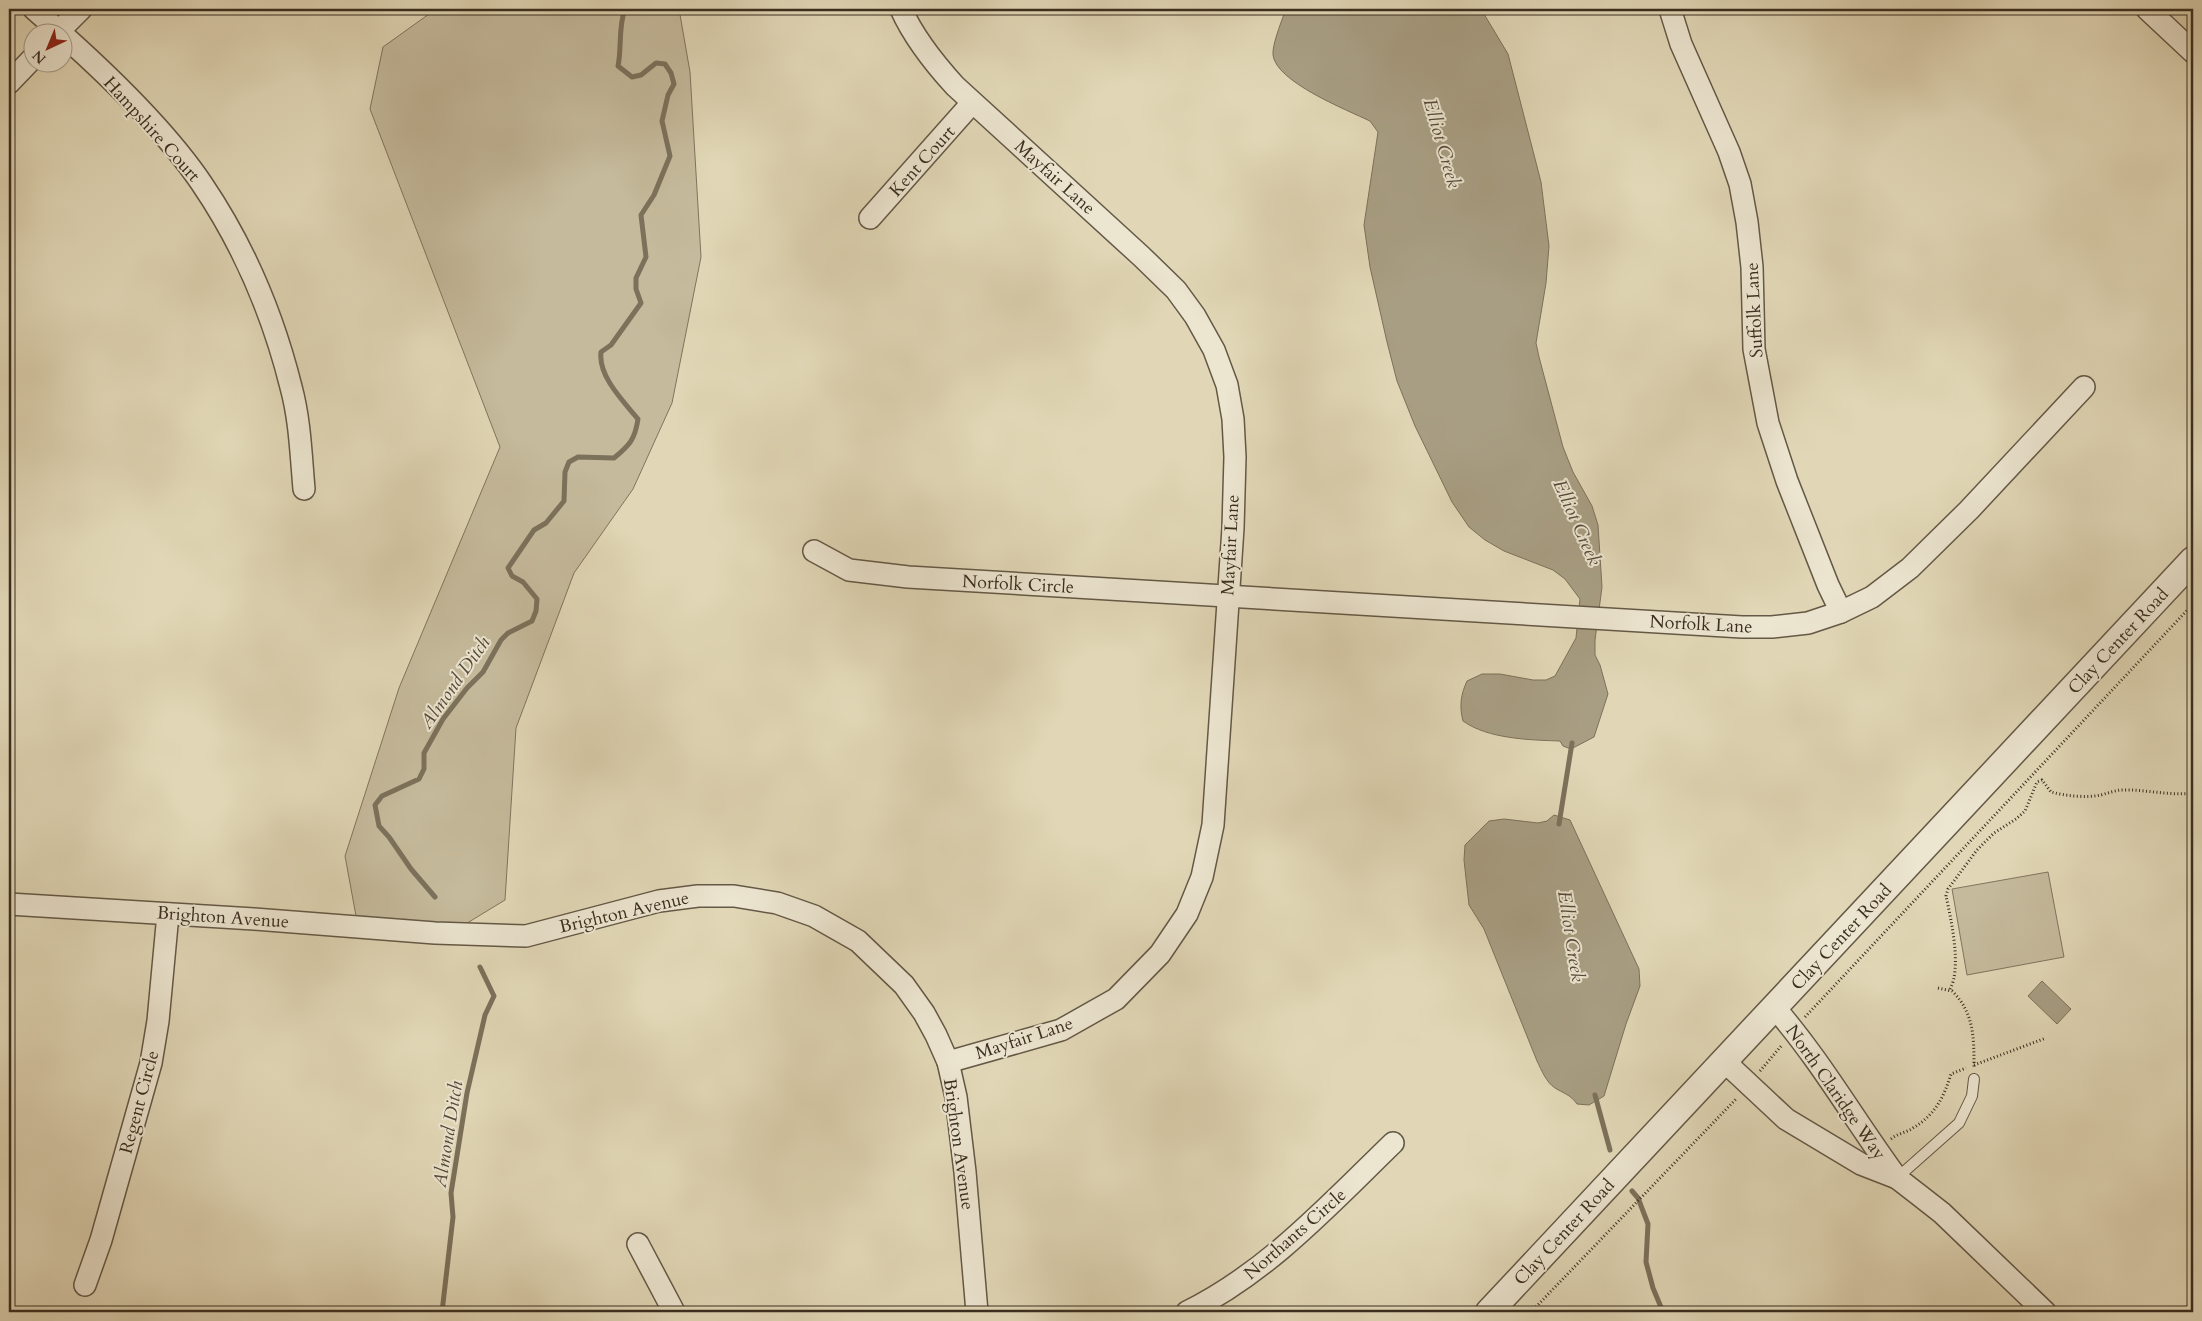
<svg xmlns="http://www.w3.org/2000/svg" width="2202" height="1321" font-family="Cardo,serif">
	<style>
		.green { fill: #c5ba9c; stroke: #80745e }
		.water { fill: #a89e83; stroke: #7c715b }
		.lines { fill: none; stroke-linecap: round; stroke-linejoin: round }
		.stream { stroke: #7c715b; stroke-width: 5 }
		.service-casing { stroke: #645846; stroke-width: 12 }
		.minor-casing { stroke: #645846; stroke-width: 24 }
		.tertiary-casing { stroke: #645846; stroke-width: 29 }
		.path { stroke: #3a2e20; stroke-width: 3; stroke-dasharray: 1 2.5; stroke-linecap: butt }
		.service { stroke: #ece5d0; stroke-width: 10 }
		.minor { stroke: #ece5d0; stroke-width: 21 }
		.tertiary { stroke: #ece5d0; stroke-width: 26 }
		.labels { text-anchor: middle; stroke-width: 4; stroke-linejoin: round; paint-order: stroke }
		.street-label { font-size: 18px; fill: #3a2e20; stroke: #ece5d0 }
		.water-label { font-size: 19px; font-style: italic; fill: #564a39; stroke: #ece5d0 }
	</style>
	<rect width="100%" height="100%" fill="#e1d7b6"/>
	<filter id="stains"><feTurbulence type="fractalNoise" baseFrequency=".004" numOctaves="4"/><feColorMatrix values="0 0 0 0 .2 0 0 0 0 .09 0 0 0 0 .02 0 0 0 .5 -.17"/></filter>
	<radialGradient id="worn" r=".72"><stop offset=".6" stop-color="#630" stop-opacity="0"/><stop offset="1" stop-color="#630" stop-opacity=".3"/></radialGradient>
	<g class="green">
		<path d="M 436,9 L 679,9 L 690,72 L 701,257 L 672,403 L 633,489 L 574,573 L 516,728 L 505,900 L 464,925 L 356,916 L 345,856 L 399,688 L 500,447 L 370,109 L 383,47 Z"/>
		<path d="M 2048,872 L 2064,957 L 1967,975 L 1952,889 Z"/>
	</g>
	<g class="water">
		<path d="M 1284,9 L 1481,9 L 1508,54 L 1541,182 L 1549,246 L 1546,283 L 1536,343 L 1539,357 L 1563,447 L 1573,472 L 1592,506 L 1598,525 L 1602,587 L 1595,640 L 1595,655 L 1600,665 L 1608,694 L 1594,737 L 1571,749 L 1563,746 L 1560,741 C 1530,740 1488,739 1463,721 C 1459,706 1461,694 1467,681 L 1482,674 L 1500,674 L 1533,680 L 1546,680 L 1555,676 L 1576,638 L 1580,599 L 1565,579 L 1553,570 L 1504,551 L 1485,540 L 1469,527 L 1452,502 L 1415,426 L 1397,381 L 1387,342 L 1370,267 L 1364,225 L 1378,132 L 1370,121 C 1347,110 1276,82 1273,55 C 1272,45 1281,23 1284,14 Z"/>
		<path d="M 1554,815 L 1570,820 L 1639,969 L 1640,986 L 1626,1024 L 1604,1096 L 1589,1105 L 1577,1104 C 1571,1095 1563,1093 1555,1088 C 1546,1082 1542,1071 1537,1061 L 1484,929 L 1469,905 L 1464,860 L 1465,845 L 1489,821 L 1504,819 L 1538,823 L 1547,821 Z"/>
		<path d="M 2042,981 L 2071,1009 L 2057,1024 L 2028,996 Z"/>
	</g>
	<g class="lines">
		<g class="stream">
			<path d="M 1559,824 L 1572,743"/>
			<path d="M 435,897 L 411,869 L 389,837 L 379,826 L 375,805 L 382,796 L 419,779 L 424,769 L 424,753 L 443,719 L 467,688 L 483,672 L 501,640 L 508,633 L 532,621 L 536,611 L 537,599 L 523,582 L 512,576 L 508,568 L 534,530 L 546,523 L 564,501 L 565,472 L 569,462 L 578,457 L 614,458 C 630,445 635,439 638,419 C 623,401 598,376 601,352 L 611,345 L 641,303 L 636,289 L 636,278 L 646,257 L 641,215 L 654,195 L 670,156 L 662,121 L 668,95 L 674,84 L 671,73 L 665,64 L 656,63 L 641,75 L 632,77 L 618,66 C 622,47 618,27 625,9"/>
			<path d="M 1595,1095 L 1610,1150"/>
			<path d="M 1632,1191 L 1638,1198 L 1648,1224 L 1646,1262 L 1653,1288 L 1663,1312"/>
			<path d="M 442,1312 L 453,1217 L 451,1193 L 467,1093 L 485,1015 L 494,996 L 480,967"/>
		</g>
		<defs>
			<path id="service" d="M 1897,1178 L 1959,1123 L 1972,1096 L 1974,1079"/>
			<g id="minor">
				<path d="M 34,9 L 60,32"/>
				<path d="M 901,9 C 914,38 934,63 955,86 L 1141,256 L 1176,290 L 1195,316 L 1214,350 L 1227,385 L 1233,419 L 1235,457 L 1233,528 L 1213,825 L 1202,877 L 1187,914 L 1160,954 L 1116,999 L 1061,1030 L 948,1062"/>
				<path d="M 1670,9 L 1681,44 L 1729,152 L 1740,184 L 1747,222 L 1752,267 L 1754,349 L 1768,423 L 1787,481 L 1828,585 L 1841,612"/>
				<path d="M 2147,9 L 2193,52"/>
				<path d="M 58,32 L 81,9"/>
				<path d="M 62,34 C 109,76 167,132 202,184 C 244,246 273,315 291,387 C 300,420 301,455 304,489"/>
				<path d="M 9,83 L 32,59"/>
				<path d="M 870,218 L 972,103"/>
				<path d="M 814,551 L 849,570 L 908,577 L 1742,627 L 1772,627 L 1808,623 L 1841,612 L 1872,597 L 1910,568 L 1969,510 L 2084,387"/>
				<path d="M 9,904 L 254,919 L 435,933 L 526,936 L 659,901 L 698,896 L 734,896 L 777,903 L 814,916 L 858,941 L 904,985 L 924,1013 L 936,1035 L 948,1062 L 956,1097 L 965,1172 L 977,1312"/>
				<path d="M 1775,1008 C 1821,1061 1855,1121 1897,1178"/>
				<path d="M 1724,1061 L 1786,1119 L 1861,1164 L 1897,1178 L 1919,1195 L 1942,1213 L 2045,1312"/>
				<path d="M 638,1244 L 674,1312"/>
				<path d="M 85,1285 L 101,1240 L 151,1063 L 158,1021 L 168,914"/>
				<path d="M 1187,1312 C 1268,1272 1329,1205 1393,1143"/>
			</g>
			<path id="tertiary" d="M 1489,1312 L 2193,560"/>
		</defs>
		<use href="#service" class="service-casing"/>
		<use href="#minor" class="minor-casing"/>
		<use href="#tertiary" class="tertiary-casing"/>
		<g class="path">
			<path d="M 1938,988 L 1952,991 C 1974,1012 1974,1038 1974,1067"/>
			<path d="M 1950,989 C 1962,968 1951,919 1946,896 L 1948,889 L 1977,850 L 1994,833 L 2016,819 L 2025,811 L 2037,782 L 2042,780 L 2051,792 C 2066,796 2086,798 2101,795 C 2108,793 2114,791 2120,790 C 2145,789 2168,796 2193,793"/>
			<path d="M 1805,1017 L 2193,604"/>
			<path d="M 1974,1065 L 2046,1038"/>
			<path d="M 1760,1071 L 1782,1045"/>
			<path d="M 1891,1139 C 1898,1133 1906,1133 1913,1128 C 1935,1115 1944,1097 1951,1074 L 1966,1068"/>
			<path d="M 1531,1312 L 1737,1098"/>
		</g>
		<use href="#service" class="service"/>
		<use href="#minor" class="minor"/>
		<use href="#tertiary" class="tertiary"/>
	</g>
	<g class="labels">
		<g class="street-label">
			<text transform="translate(152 129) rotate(48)" y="6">Hampshire Court</text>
			<text transform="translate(922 161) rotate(-48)" y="6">Kent Court</text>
			<text transform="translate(1055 177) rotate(42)" y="6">Mayfair Lane</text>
			<text transform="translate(1754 310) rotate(-93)" y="6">Suffolk Lane</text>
			<text transform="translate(1230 545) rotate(-87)" y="6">Mayfair Lane</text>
			<text transform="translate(1018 584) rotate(3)" y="6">Norfolk Circle</text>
			<text transform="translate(1701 624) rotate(3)" y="6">Norfolk Lane</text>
			<text transform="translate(2118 641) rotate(-47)" y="6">Clay Center Road</text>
			<text transform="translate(624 912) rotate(-13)" y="6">Brighton Avenue</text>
			<text transform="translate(223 917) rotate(4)" y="6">Brighton Avenue</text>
			<text transform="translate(1841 937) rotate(-47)" y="6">Clay Center Road</text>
			<text transform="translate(1024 1038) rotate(-18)" y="6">Mayfair Lane</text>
			<text transform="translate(1836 1092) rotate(55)" y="6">North Claridge Way</text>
			<text transform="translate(139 1102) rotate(-75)" y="6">Regent Circle</text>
			<text transform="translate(959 1144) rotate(82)" y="6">Brighton Avenue</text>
			<text transform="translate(1564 1232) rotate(-47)" y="6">Clay Center Road</text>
			<text transform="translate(1295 1234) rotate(-41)" y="6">Northants Circle</text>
		</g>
		<g class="water-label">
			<text transform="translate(1443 143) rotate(74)" y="7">Elliot Creek</text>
			<text transform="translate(1578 522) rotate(66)" y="7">Elliot Creek</text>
			<text transform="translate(454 682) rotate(-55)" y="7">Almond Ditch</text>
			<text transform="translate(1572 936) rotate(81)" y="7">Elliot Creek</text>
			<text transform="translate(447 1134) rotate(-81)" y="7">Almond Ditch</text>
		</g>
	</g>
	<rect width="2202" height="1321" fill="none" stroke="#e1d7b6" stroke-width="30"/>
	<rect x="10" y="10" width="2182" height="1301" fill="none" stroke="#3a2e20" stroke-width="2.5"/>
	<rect x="15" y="15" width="2172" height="1291" fill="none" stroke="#3a2e20"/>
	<g transform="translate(48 48) rotate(224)"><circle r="24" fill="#ece5d0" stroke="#a59c8a"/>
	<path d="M0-4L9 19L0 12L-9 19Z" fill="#8f2418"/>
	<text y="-8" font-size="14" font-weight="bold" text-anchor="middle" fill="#3a2e20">N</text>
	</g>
	<rect width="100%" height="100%" filter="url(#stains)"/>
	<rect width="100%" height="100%" fill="url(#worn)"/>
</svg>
